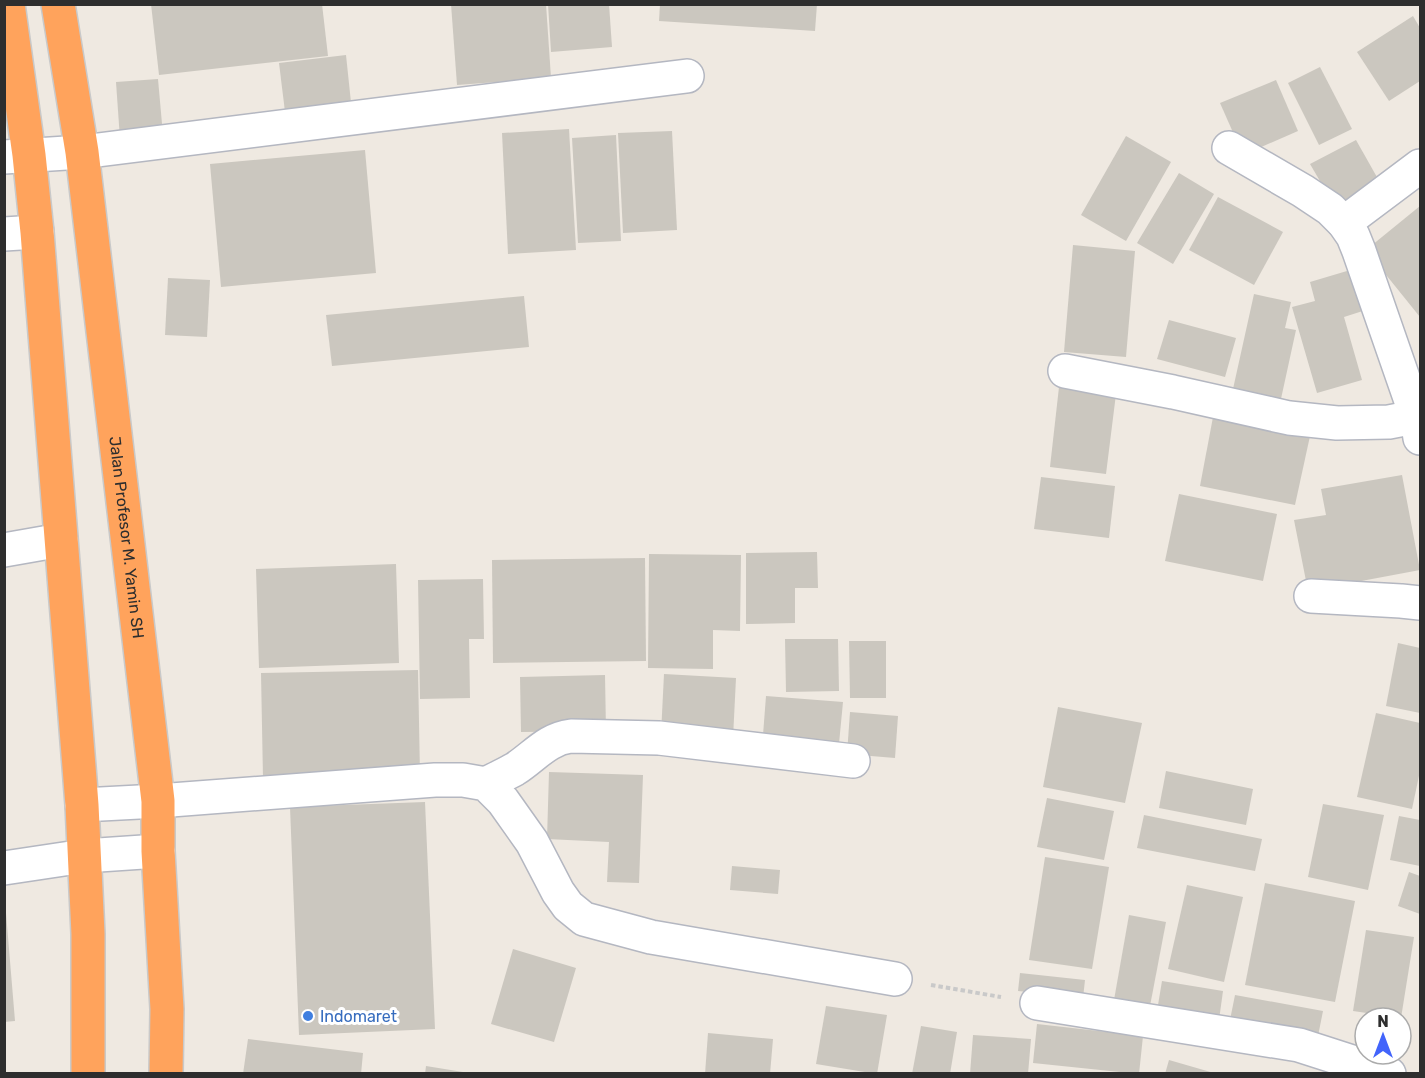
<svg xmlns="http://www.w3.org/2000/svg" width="1425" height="1078" font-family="Rubik,sans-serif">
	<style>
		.building { fill: #cbc7bf }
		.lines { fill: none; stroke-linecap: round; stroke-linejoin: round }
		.minor-casing { stroke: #b4b7c1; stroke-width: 36 }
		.highway-casing { stroke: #c9c9c9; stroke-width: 36 }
		.path { stroke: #c9c9c9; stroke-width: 4; stroke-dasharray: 4.5 3; stroke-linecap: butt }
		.minor { stroke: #fff; stroke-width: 33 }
		.highway { stroke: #ffa35c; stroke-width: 33 }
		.shop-dot { fill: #3f7fe0; stroke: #fff; stroke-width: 2 }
		.labels { text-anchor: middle; stroke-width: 6; stroke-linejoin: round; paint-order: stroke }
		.street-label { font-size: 16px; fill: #2e2e2e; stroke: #fff }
		.shop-label { font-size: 16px; fill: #366cbe; stroke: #fff; text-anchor: start }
	</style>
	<rect width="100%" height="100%" fill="#efe9e1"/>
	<g class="building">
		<path d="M 151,4 L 322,4 L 328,56 L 159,75 Z"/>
		<path d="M 451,4 L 546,4 L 551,78 L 457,85 Z"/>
		<path d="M 548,4 L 609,4 L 612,47 L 551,52 Z"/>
		<path d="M 660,4 L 817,4 L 815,31 L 659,21 Z"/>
		<path d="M 1413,16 L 1420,28 L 1420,81 L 1389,101 L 1357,52 Z"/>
		<path d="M 346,55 L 352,112 L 286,120 L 279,63 Z"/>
		<path d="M 1320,67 L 1352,129 L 1319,145 L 1288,83 Z"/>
		<path d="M 158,79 L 163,135 L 120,139 L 116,82 Z"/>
		<path d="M 1276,80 L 1298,131 L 1243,155 L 1220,103 Z"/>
		<path d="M 569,129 L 576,250 L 508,254 L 502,133 Z"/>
		<path d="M 672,131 L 677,230 L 623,233 L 618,133 Z"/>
		<path d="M 616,135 L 621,241 L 578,243 L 572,138 Z"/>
		<path d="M 1126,136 L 1171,162 L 1126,241 L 1081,215 Z"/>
		<path d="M 1356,140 L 1382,186 L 1337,210 L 1310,164 Z"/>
		<path d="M 365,150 L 376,273 L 221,287 L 210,164 Z"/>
		<path d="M 1179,173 L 1214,194 L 1173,264 L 1137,243 Z"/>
		<path d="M 1218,197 L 1283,232 L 1254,285 L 1189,250 Z"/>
		<path d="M 1420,206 L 1420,317 L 1366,250 Z"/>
		<path d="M 1073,245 L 1135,251 L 1126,357 L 1064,352 Z"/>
		<path d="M 1357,268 L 1369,309 L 1344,317 L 1362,380 L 1317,393 L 1292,307 L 1315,301 L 1310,282 Z"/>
		<path d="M 168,278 L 210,280 L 207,337 L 165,335 Z"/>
		<path d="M 1254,294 L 1291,302 L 1285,328 L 1296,330 L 1279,408 L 1231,398 Z"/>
		<path d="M 524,296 L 529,347 L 332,366 L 326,315 Z"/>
		<path d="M 1169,320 L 1236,338 L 1225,377 L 1157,359 Z"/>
		<path d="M 1059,387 L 1116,394 L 1106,474 L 1050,467 Z"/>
		<path d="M 1213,417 L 1310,436 L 1295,505 L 1200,486 Z"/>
		<path d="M 1402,475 L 1420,570 L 1308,591 L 1294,520 L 1326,515 L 1321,489 Z"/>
		<path d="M 1041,477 L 1115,486 L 1109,538 L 1034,529 Z"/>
		<path d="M 1179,494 L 1277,514 L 1263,581 L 1165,561 Z"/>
		<path d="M 817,552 L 818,588 L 795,588 L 795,623 L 746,624 L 746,553 Z"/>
		<path d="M 649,554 L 741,555 L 740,631 L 713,630 L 713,669 L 648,668 Z"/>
		<path d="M 645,558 L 646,661 L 493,663 L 492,560 Z"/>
		<path d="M 396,564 L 399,663 L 259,668 L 256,569 Z"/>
		<path d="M 483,579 L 484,639 L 469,639 L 470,698 L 420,699 L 418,580 Z"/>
		<path d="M 785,639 L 838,639 L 839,691 L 786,692 Z"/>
		<path d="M 849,641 L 886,641 L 886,698 L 850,698 Z"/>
		<path d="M 1398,643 L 1420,648 L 1420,713 L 1386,706 Z"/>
		<path d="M 418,670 L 420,774 L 263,778 L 261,673 Z"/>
		<path d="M 664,674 L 736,678 L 733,738 L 661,734 Z"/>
		<path d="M 605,675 L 606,731 L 521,732 L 520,677 Z"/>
		<path d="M 766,696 L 843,702 L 838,754 L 762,748 Z"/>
		<path d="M 1058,707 L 1142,723 L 1125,803 L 1043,787 Z"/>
		<path d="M 850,712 L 898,716 L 895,758 L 847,754 Z"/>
		<path d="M 1376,713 L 1420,723 L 1420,771 L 1412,809 L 1357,797 Z"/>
		<path d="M 1166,771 L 1253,789 L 1246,825 L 1159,808 Z"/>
		<path d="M 549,772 L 643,775 L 639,883 L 607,882 L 609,842 L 547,839 Z"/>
		<path d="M 1047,798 L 1114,811 L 1104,860 L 1037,847 Z"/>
		<path d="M 425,802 L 435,1029 L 299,1035 L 290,807 Z"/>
		<path d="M 1323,804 L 1384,815 L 1368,890 L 1308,877 Z"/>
		<path d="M 1144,815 L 1262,839 L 1255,871 L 1137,848 Z"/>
		<path d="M 1399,816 L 1420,820 L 1420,866 L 1390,860 Z"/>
		<path d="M 1045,857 L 1109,867 L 1092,969 L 1029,960 Z"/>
		<path d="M 732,866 L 780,870 L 778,894 L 730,890 Z"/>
		<path d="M 1409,872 L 1420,876 L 1420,914 L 1398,906 Z"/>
		<path d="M 1265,883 L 1355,901 L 1335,1002 L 1245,985 Z"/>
		<path d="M 1187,885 L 1243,897 L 1224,982 L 1168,969 Z"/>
		<path d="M 4,913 L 6,913 L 15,1021 L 4,1022 Z"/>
		<path d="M 1129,915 L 1166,922 L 1150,1006 L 1114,1000 Z"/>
		<path d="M 1366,930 L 1414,937 L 1401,1018 L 1353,1011 Z"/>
		<path d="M 513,949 L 576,968 L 554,1042 L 491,1024 Z"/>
		<path d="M 1020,973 L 1085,980 L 1083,998 L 1018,991 Z"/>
		<path d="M 1162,981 L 1223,991 L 1219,1020 L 1157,1011 Z"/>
		<path d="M 1235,995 L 1323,1011 L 1318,1036 L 1230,1020 Z"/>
		<path d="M 826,1006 L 887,1015 L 877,1074 L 816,1064 Z"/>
		<path d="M 1037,1024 L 1143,1036 L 1139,1074 L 1033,1063 Z"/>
		<path d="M 921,1026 L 957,1032 L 950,1074 L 912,1074 Z"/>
		<path d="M 708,1033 L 773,1039 L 770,1074 L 705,1074 Z"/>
		<path d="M 973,1035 L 1031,1039 L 1028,1074 L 970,1074 Z"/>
		<path d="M 248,1039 L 363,1053 L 361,1074 L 243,1074 Z"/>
		<path d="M 1169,1060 L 1214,1073 L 1214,1074 L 1165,1074 Z"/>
		<path d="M 426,1066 L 463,1072 L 463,1074 L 425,1074 Z"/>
	</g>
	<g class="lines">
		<defs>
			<g id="minor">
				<path d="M 1229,148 L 1303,191 L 1330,209 L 1344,223 L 1353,236 L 1359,251 L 1417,418 L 1420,438"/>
				<path d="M 4,157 L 82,152 L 687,76"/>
				<path d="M 1344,223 L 1420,166"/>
				<path d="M 4,234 L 37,232"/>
				<path d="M 1065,371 L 1173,392 L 1289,418 L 1337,423 L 1389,422 L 1420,416"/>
				<path d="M 4,550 L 61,540"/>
				<path d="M 1311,596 L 1401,601 L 1420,603"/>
				<path d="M 486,784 C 495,779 506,774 515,769 C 535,756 547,739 571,736 L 659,738 L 853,761"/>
				<path d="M 82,805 L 158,801 L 435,780 L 463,780 L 486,784 L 503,801 L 532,842 L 558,892 L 568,906 L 584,919 L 651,937 L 895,979"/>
				<path d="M 4,868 L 84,856 L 158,851"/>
				<path d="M 1037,1003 L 1299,1045 L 1389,1074"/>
			</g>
			<g id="highway">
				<path d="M 8,4 L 29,155 L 37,232 L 82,805 L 88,934 L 88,1074"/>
				<path id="s1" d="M 58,4 L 82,152 L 158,801 L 158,851 L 167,1009 L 166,1074"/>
			</g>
		</defs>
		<use href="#minor" class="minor-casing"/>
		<use href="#highway" class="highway-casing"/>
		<path class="path" d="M 931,985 L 1001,997"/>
		<use href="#minor" class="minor"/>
		<use href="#highway" class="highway"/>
	</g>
	<circle class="shop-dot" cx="308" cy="1016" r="6"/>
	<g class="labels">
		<g class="street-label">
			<text dy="6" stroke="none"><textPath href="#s1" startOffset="538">Jalan Profesor M. Yamin SH</textPath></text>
		</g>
		<g class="shop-label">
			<text x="320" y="1022">Indomaret</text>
		</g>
	</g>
	<rect width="1425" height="1078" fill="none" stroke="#2e2e2e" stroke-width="12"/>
	<g transform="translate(1383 1036)"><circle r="28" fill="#ffffff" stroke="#ababab" stroke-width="1.5"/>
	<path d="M0-4.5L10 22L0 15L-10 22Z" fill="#4264fb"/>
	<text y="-9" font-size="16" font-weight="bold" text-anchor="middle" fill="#2e2e2e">N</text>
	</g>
</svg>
